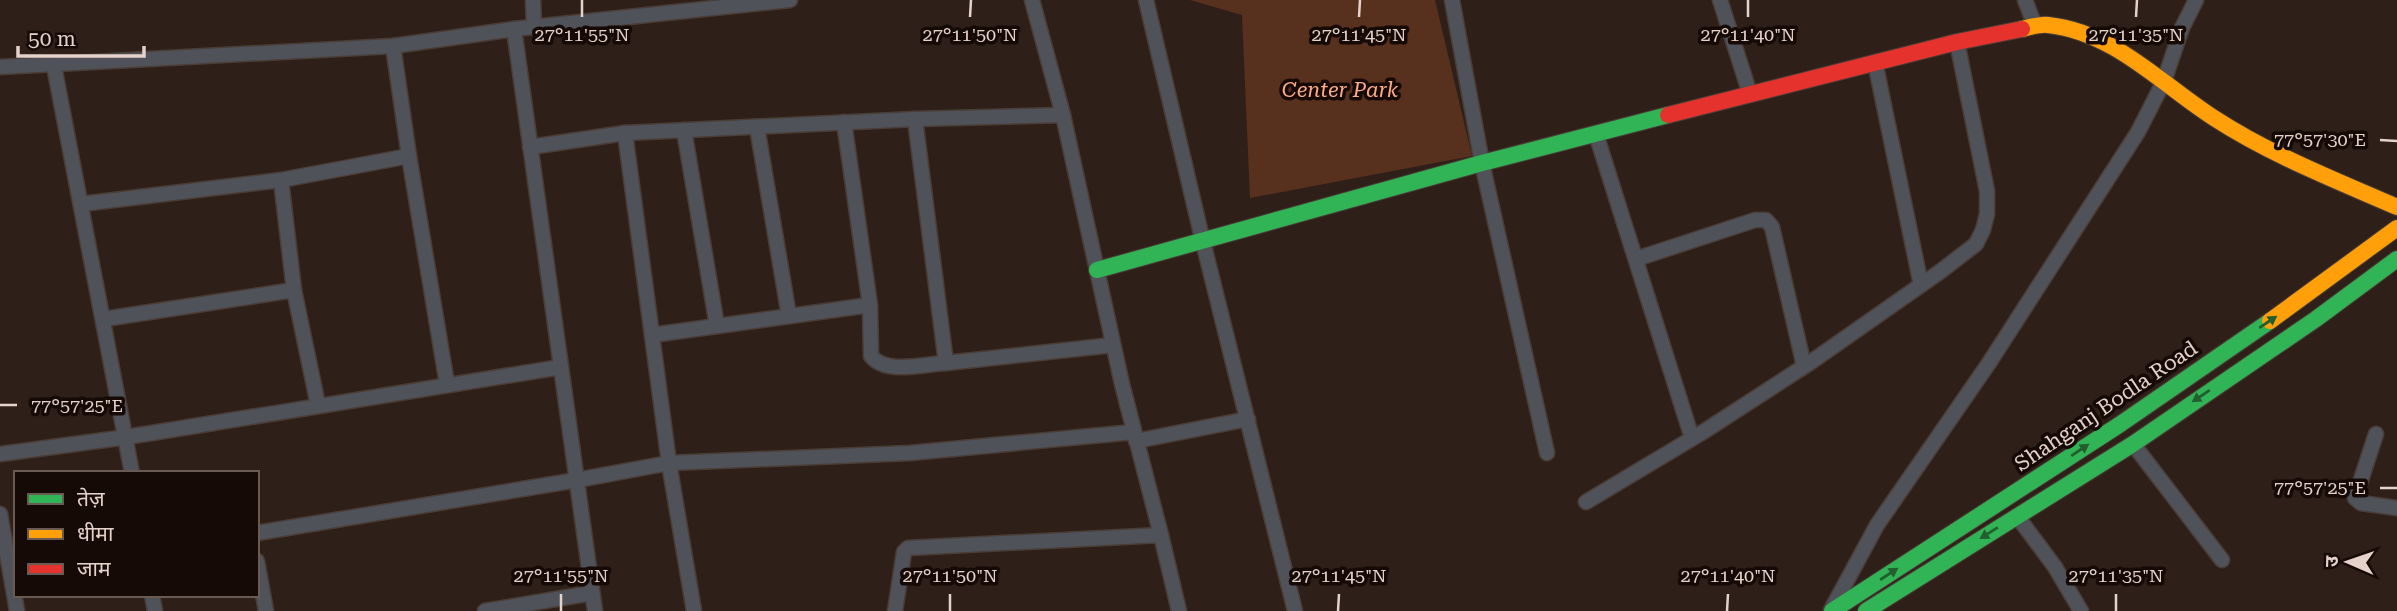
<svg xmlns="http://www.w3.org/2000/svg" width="2397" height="611" font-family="'Roboto Serif','Noto Sans Devanagari',serif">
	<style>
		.green { fill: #58301e }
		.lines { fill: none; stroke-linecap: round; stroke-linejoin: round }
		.street-casing { stroke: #4a3d37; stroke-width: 17 }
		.fast-casing { stroke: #4a3d37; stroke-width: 18 }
		.slow-casing { stroke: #4a3d37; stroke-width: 18 }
		.jam-casing { stroke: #4a3d37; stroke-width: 18 }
		.street { stroke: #505259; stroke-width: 14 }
		.fast { stroke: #30b455; stroke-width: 16 }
		.slow { stroke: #ff9f0a; stroke-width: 16 }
		.jam { stroke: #e5322d; stroke-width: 16 }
		.oneway { fill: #235f2e }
		.ticks { fill: none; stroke: #e5d2ca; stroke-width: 2.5 }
		.labels { text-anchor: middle; stroke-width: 7; stroke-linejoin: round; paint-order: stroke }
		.park-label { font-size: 21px; font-style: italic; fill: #fdab87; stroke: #160a06 }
		.street-label { font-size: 21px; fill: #e5d2ca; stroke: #160a06 }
		.ticks-label { font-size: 18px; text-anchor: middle; fill: #e5d2ca; stroke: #160a06; stroke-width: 7; stroke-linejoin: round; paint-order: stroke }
	</style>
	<rect width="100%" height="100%" fill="#2e2019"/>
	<path class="green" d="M 1190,0 L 1435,0 L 1472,156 L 1250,198 L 1242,15 Z"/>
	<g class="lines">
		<defs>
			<g id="street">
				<path d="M 533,0 L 534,27"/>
				<path d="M 1032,0 L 1063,115 L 1122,384 L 1161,535"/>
				<path d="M 1146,0 L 1203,242 L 1295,611"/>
				<path d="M 1452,0 L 1482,163 L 1547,453"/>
				<path d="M 1720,0 L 1750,94"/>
				<path d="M 2025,0 L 2035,26"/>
				<path d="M 514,29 L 595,611"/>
				<path d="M 1875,62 L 1921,285"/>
				<path d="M 54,66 L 132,473"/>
				<path d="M 0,67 L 393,46 L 514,29 L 790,0"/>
				<path d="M 915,119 L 946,363 L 1113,345"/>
				<path d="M 757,127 L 789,316"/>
				<path d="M 684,130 L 717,326"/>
				<path d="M 625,133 L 669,463 L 694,611"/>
				<path d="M 1596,134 L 1692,438"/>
				<path d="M 530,147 L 625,133 L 915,119 L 1063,115"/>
				<path d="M 409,156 L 447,384"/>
				<path d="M 281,180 L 294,290 L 318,405"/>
				<path d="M 81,204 L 281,180 L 409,156 L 393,46"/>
				<path d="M 1636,259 L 1755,220 L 1766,220 L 1772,227 L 1804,366"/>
				<path d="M 870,305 L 871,356 C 886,375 924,364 946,363"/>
				<path d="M 104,319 L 294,290"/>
				<path d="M 652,335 L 870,305 L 844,122"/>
				<path d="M 2376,434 L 2355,498 L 2361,503 L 2397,508"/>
				<path d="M 1136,441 L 1248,419"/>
				<path d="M 2133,444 L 2222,560"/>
				<path d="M 0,454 L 127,437 L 561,367"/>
				<path d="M 1586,502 L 1703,432 L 1811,362 L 1941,271 L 1976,244 L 1983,230 L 1987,214 L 1987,191 L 1957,42"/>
				<path d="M 0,514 L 17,611"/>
				<path d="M 2017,516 L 2055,567 L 2081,611"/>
				<path d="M 257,533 L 577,480 L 669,463 L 910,453 L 1134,432"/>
				<path d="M 257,561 L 266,611"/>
				<path d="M 152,595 L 155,611"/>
				<path d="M 1831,610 L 1877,525 L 1989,363 L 2138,132 L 2164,81 L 2182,28 L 2196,0"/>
				<path d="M 485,611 L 592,593"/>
				<path d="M 895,611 L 904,552 L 908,548 L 1161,535 L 1179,611"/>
			</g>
			<g id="fast">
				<path d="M 1097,270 L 1482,163 L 1668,115"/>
				<path d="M 1832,611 L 2119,425 L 2270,321"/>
				<path d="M 1866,611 L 2133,444 L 2316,319 L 2397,259"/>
			</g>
			<g id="slow">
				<path d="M 2022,29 C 2030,27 2040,24 2048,25 C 2114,32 2161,84 2214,118 C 2271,155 2335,180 2397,207"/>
				<path d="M 2270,321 L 2397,228"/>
			</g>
			<path id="jam" d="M 1668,115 L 1957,42 L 2022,29"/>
		</defs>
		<use href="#street" class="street-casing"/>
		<use href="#fast" class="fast-casing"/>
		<use href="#slow" class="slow-casing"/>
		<use href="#jam" class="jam-casing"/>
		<use href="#street" class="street"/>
		<use href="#fast" class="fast"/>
		<use href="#slow" class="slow"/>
		<use href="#jam" class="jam"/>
	</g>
	<defs><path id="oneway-solid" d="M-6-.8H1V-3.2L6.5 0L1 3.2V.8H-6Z" transform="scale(1.75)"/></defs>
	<g class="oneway">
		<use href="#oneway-solid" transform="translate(2268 322) rotate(-34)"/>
		<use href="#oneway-solid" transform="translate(2201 396) rotate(146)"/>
		<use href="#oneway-solid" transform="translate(2080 450) rotate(-34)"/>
		<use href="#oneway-solid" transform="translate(1989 533) rotate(148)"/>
		<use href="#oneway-solid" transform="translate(1889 574) rotate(-33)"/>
	</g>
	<path class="ticks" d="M 582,17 L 582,0M 970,17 L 971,0M 1359,17 L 1360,0M 1748,17 L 1748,0M 2136,17 L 2137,0M 2380,140 L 2397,141M 0,405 L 17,405M 2380,488 L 2397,488M 561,611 L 561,594M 950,611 L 950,594M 1338,611 L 1339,594M 1727,611 L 1728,594M 2116,611 L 2116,594"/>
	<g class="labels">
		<g class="park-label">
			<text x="1340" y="97">Center Park</text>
		</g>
		<g class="street-label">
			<text transform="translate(2106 406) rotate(-34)" y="7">Shahganj Bodla Road</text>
		</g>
	</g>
	<g class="ticks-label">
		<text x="582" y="41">27°11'55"N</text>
		<text x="970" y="41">27°11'50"N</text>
		<text x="1359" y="41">27°11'45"N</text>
		<text x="1748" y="41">27°11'40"N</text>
		<text x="2136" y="41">27°11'35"N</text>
		<text x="2320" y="146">77°57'30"E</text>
		<text x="77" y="412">77°57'25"E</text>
		<text x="2320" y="494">77°57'25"E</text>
		<text x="561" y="582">27°11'55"N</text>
		<text x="950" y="582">27°11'50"N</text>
		<text x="1339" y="582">27°11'45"N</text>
		<text x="1728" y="582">27°11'40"N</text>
		<text x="2116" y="582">27°11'35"N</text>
	</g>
	<rect x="14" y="471" width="245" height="126" fill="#160a06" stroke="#695a54" stroke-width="2"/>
	<rect x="28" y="494" width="35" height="10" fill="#30b455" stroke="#695a54" stroke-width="2"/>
	<text x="77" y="506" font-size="21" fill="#e5d2ca">तेज़</text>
	<rect x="28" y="529" width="35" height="10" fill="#ff9f0a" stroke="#695a54" stroke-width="2"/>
	<text x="77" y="541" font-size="21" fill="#e5d2ca">धीमा</text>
	<rect x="28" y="564" width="35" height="10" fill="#e5322d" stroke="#695a54" stroke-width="2"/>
	<text x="77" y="576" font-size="21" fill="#e5d2ca">जाम</text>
	<g transform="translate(2348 562) rotate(272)" stroke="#160a06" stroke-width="5" paint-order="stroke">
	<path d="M0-5L12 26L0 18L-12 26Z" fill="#e5d2ca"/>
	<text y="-10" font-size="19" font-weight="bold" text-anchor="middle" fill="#e5d2ca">उ</text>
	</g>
	<path d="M18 46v10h126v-10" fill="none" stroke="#e5d2ca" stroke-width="3.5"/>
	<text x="28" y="46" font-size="21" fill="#e5d2ca" stroke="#160a06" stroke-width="5" paint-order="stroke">50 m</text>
</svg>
